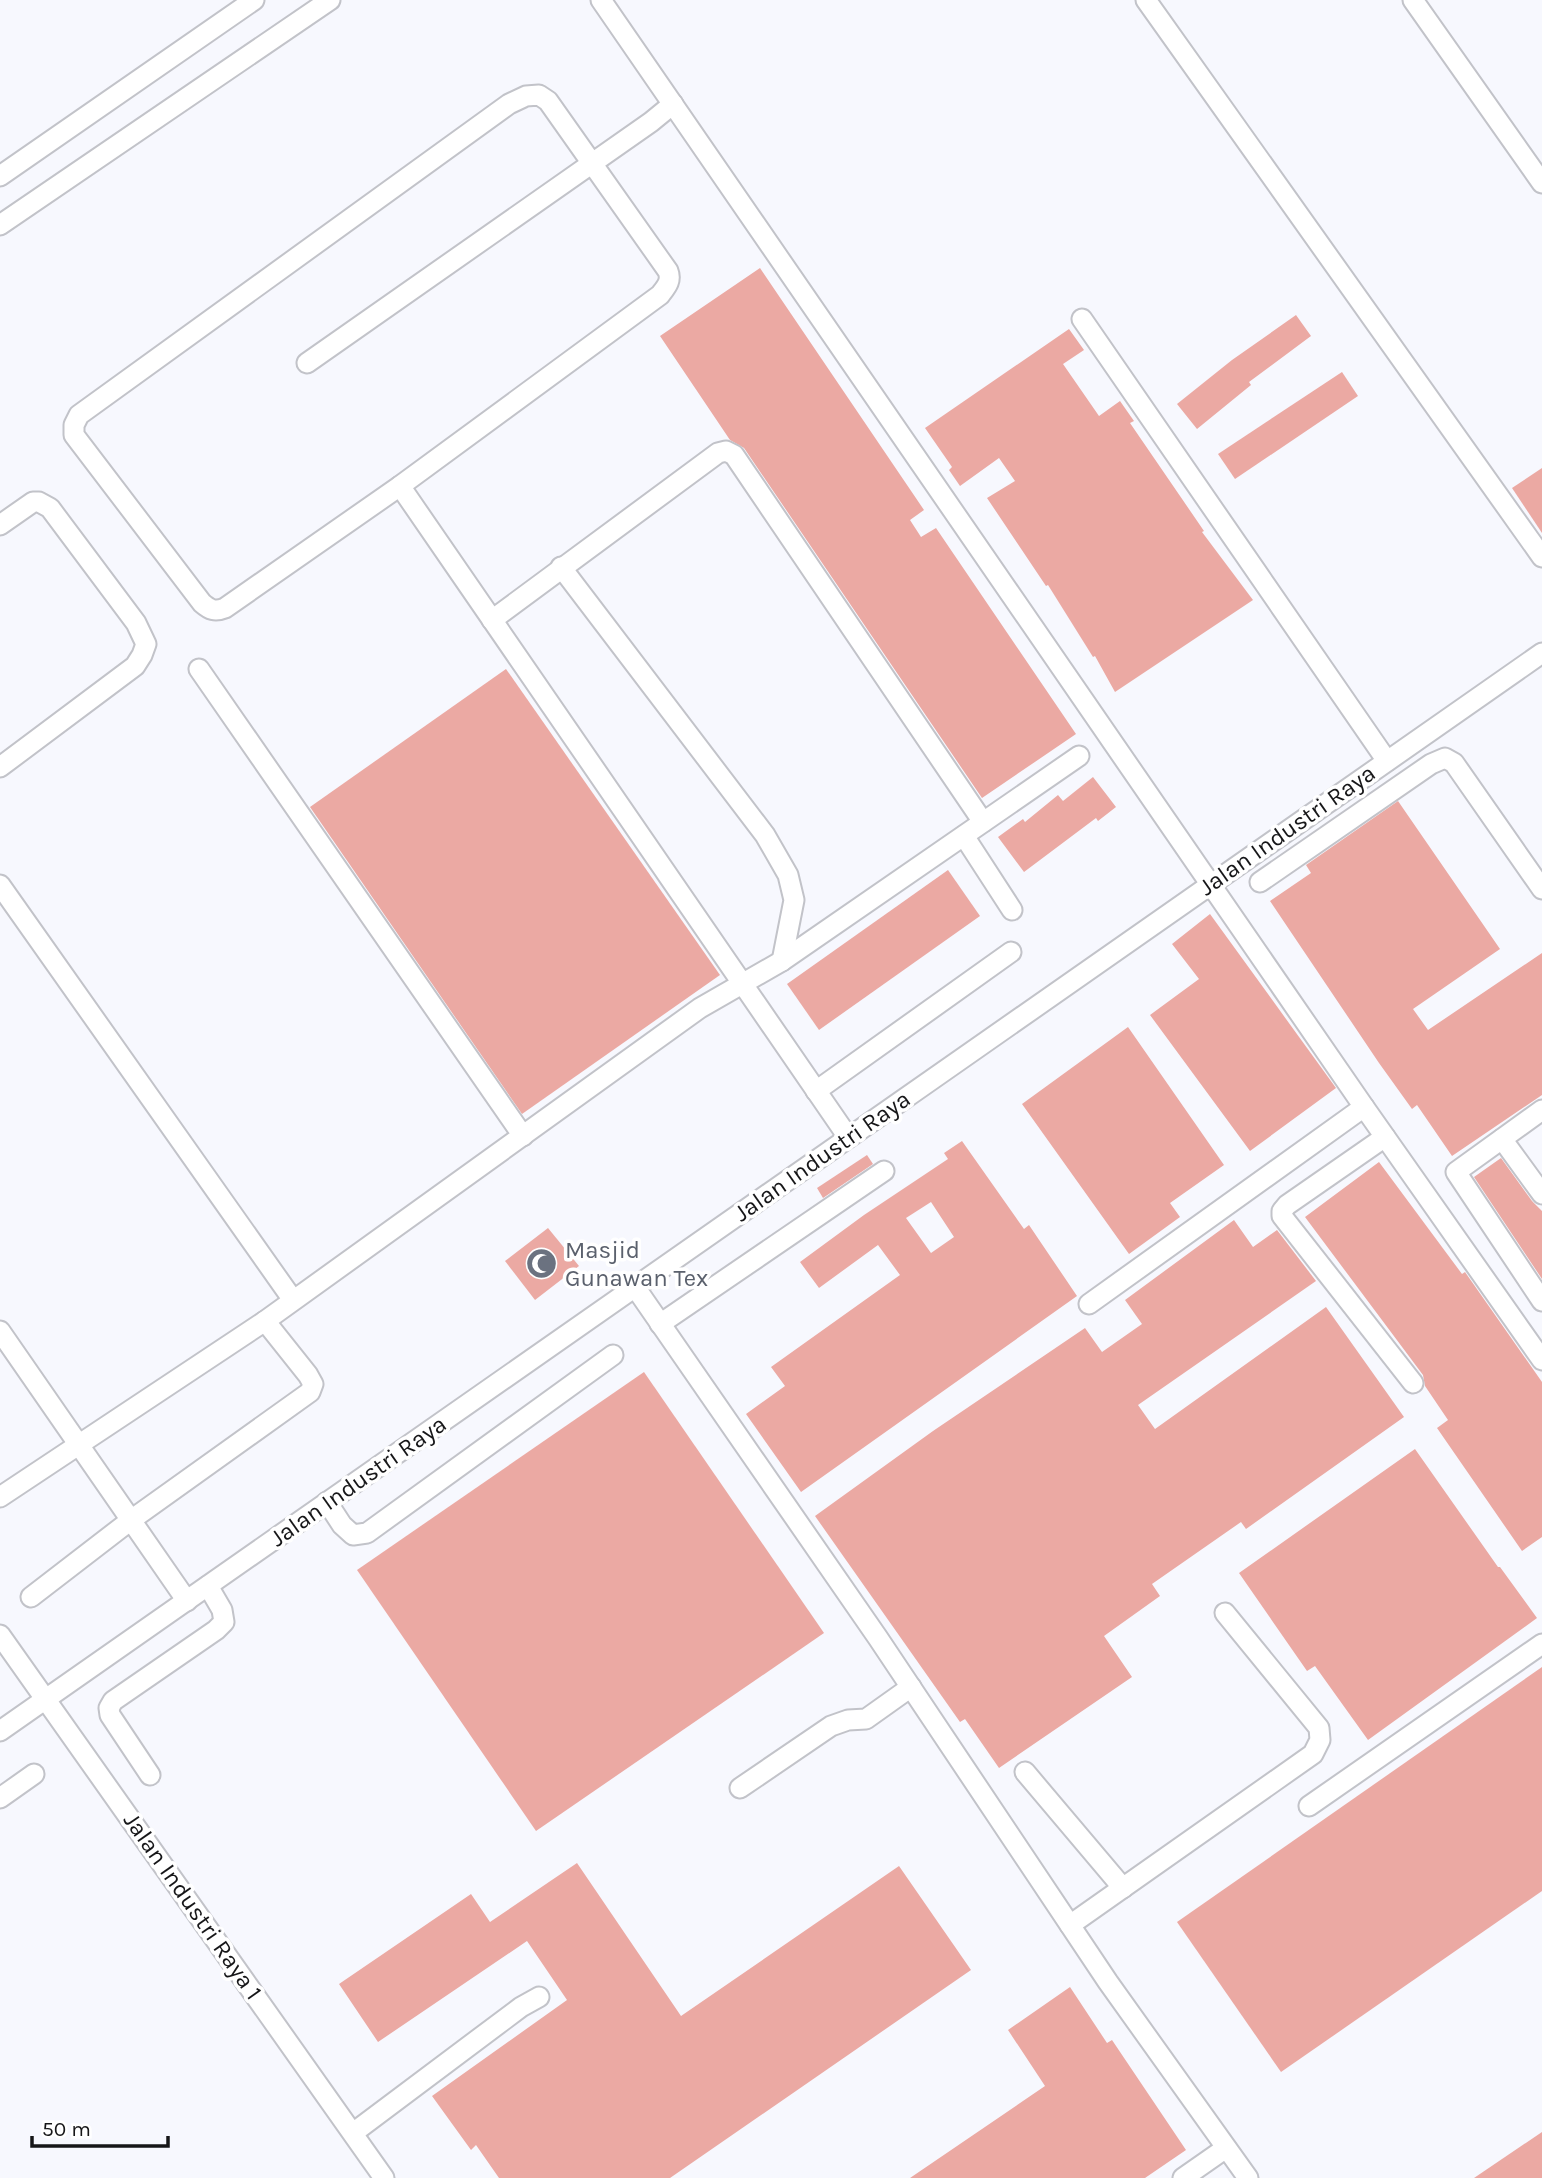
<svg xmlns="http://www.w3.org/2000/svg" width="1542" height="2178" font-family="Karla,sans-serif">
	<style>
		.building { fill: #eba9a3; fill-rule: evenodd }
		.lines { fill: none; stroke-linecap: round; stroke-linejoin: round }
		.minor-casing { stroke: #c2c3c9; stroke-width: 23 }
		.minor { stroke: #fff; stroke-width: 19 }
		.labels { text-anchor: middle; stroke-width: 7; stroke-linejoin: round; paint-order: stroke }
		.street-label { font-size: 24px; fill: #161618; stroke: #fff }
		.worship-label { font-size: 24px; fill: #5b616d; stroke: #fff; text-anchor: start }
	</style>
	<rect width="100%" height="100%" fill="#f7f8fe"/>
	<g class="building">
		<path d="M 760,268 L 924,510 L 910,520 L 921,537 L 936,528 L 1076,734 L 982,798 L 744,448 L 730,440 L 660,336 Z"/>
		<path d="M 1296,315 L 1311,336 L 1249,382 L 1251,385 L 1197,429 L 1177,404 L 1232,360 Z"/>
		<path d="M 1069,329 L 1084,350 L 1063,364 L 1099,416 L 1120,401 L 1134,421 L 1130,423 L 1204,531 L 1202,532 L 1253,600 L 1115,692 L 1095,656 L 1093,657 L 1048,585 L 1046,586 L 987,498 L 1015,481 L 999,458 L 960,486 L 949,470 L 952,467 L 925,428 Z"/>
		<path d="M 1342,372 L 1358,396 L 1235,479 L 1218,454 Z"/>
		<path d="M 1542,468 L 1542,533 L 1512,488 Z"/>
		<path d="M 506,669 L 720,975 L 522,1114 L 310,807 Z"/>
		<path d="M 1093,777 L 1116,807 L 1098,821 L 1096,818 L 1024,872 L 998,837 L 1023,819 L 1025,822 L 1058,795 L 1063,801 Z"/>
		<path d="M 1398,801 L 1500,949 L 1413,1009 L 1428,1030 L 1542,953 L 1542,1095 L 1452,1156 L 1417,1105 L 1412,1109 L 1379,1063 L 1270,901 L 1311,873 L 1306,865 Z"/>
		<path d="M 948,870 L 980,916 L 819,1030 L 787,984 Z"/>
		<path d="M 1210,914 L 1336,1088 L 1250,1151 L 1150,1015 L 1199,979 L 1172,944 Z"/>
		<path d="M 1128,1027 L 1224,1165 L 1170,1203 L 1180,1217 L 1129,1254 L 1022,1104 Z"/>
		<path d="M 962,1141 L 1024,1229 L 1029,1225 L 1077,1296 L 801,1492 L 746,1414 L 785,1386 L 771,1367 L 900,1275 L 878,1245 L 819,1288 L 800,1262 L 864,1215 L 948,1159 L 944,1153 ZM 931,1202 L 954,1237 L 931,1253 L 906,1218 Z"/>
		<path d="M 867,1155 L 873,1164 L 823,1198 L 817,1188 Z"/>
		<path d="M 1501,1158 L 1532,1201 L 1542,1211 L 1542,1279 L 1474,1177 Z"/>
		<path d="M 1379,1162 L 1462,1274 L 1465,1272 L 1542,1382 L 1542,1537 L 1522,1551 L 1437,1428 L 1448,1420 L 1425,1386 L 1423,1375 L 1305,1217 Z"/>
		<path d="M 1234,1220 L 1253,1247 L 1277,1230 L 1316,1281 L 1138,1405 L 1155,1429 L 1326,1307 L 1404,1417 L 1246,1529 L 1241,1522 L 1152,1584 L 1160,1596 L 1104,1636 L 1132,1677 L 999,1768 L 965,1719 L 960,1722 L 815,1516 L 933,1431 L 1085,1328 L 1102,1352 L 1142,1324 L 1125,1300 Z"/>
		<path d="M 548,1228 L 579,1266 L 535,1300 L 505,1261 Z"/>
		<path d="M 644,1372 L 824,1633 L 536,1831 L 357,1570 Z"/>
		<path d="M 1415,1449 L 1498,1567 L 1500,1567 L 1537,1618 L 1368,1740 L 1315,1666 L 1307,1671 L 1239,1573 Z"/>
		<path d="M 1542,1667 L 1542,1891 L 1281,2072 L 1177,1922 Z"/>
		<path d="M 577,1863 L 681,2016 L 899,1866 L 971,1970 L 670,2178 L 499,2178 L 476,2145 L 471,2150 L 432,2096 L 567,2000 L 527,1941 L 378,2042 L 339,1984 L 471,1894 L 490,1922 Z"/>
		<path d="M 1070,1987 L 1107,2043 L 1112,2040 L 1186,2150 L 1145,2178 L 910,2178 L 1045,2086 L 1008,2030 Z"/>
		<path d="M 1542,2132 L 1542,2178 L 1474,2178 Z"/>
	</g>
	<g class="lines">
		<defs>
			<g id="minor">
				<path d="M 601,0 L 1364,1107 L 1542,1360"/>
				<path d="M 1146,0 L 1542,557"/>
				<path d="M 1413,0 L 1542,183"/>
				<path d="M 539,95 L 548,101 L 668,271 C 672,281 666,287 660,295 L 400,486 L 225,608 C 215,612 210,610 202,603 L 74,435 L 74,425 L 79,415 L 509,104 L 526,96 Z"/>
				<path d="M 0,176 L 254,0"/>
				<path d="M 0,225 L 330,0"/>
				<path d="M 1082,319 L 1387,761"/>
				<path d="M 307,363 L 651,122 L 673,104"/>
				<path d="M 400,486 L 848,1137"/>
				<path d="M 0,525 L 33,502 L 39,502 L 50,508 L 136,623 L 146,644 L 142,655 L 135,666 L 0,767"/>
				<path d="M 561,567 L 765,835 L 788,875 L 794,900 L 782,961"/>
				<path d="M 492,620 L 718,453 L 726,451 L 734,455 L 983,822"/>
				<path d="M 199,669 L 523,1136"/>
				<path d="M 964,836 L 1012,910"/>
				<path d="M 1260,882 L 1431,764 L 1445,758 L 1454,763 L 1542,889"/>
				<path d="M 0,885 L 293,1300"/>
				<path d="M 816,1091 L 1011,952"/>
				<path d="M 1542,1110 L 1456,1172 L 1542,1301"/>
				<path d="M 1385,1137 L 1287,1205 L 1282,1211 L 1282,1216 L 1413,1383"/>
				<path d="M 1502,1139 L 1542,1194"/>
				<path d="M 635,1287 L 878,1638 L 1108,1982 L 1248,2178"/>
				<path d="M 1089,1304 L 1364,1107"/>
				<path d="M 660,1324 L 884,1171"/>
				<path d="M 0,1331 L 187,1601"/>
				<path d="M 0,1497 L 265,1321 L 700,1008 L 782,961 L 1079,756"/>
				<path d="M 327,1502 L 342,1525 L 353,1535 L 367,1533 L 613,1355"/>
				<path d="M 31,1597 L 131,1520 L 310,1392 L 313,1384 L 308,1375 L 265,1321"/>
				<path d="M 0,1635 L 384,2178"/>
				<path d="M 0,1731 L 1542,653"/>
				<path d="M 1025,1772 L 1123,1888"/>
				<path d="M 150,1775 L 110,1715 L 109,1708 L 113,1701 L 216,1630 L 224,1622 L 222,1610 L 208,1586"/>
				<path d="M 740,1788 L 831,1726 L 848,1720 L 866,1719 L 911,1687"/>
				<path d="M 0,1798 L 34,1774"/>
				<path d="M 1309,1806 L 1542,1644"/>
				<path d="M 1070,1925 L 1313,1754 L 1320,1740 L 1319,1728 L 1225,1613"/>
				<path d="M 353,2133 L 521,2007 L 539,1997"/>
				<path d="M 1183,2178 L 1226,2148"/>
			</g>
		</defs>
		<use href="#minor" class="minor-casing"/>
		<use href="#minor" class="minor"/>
	</g>
	<defs>
		<symbol id="mosque-disc" viewBox="-11 -11 22 22"><circle r="9.5" fill="#6b7280" stroke="#fff"/><path d="M3.5-4.9A6 6 0 1 0 3.5 4.9A5 5 0 1 1 3.5-4.9Z" fill="#fff"/></symbol>
	</defs>
	<g fill-rule="evenodd">
		<use href="#mosque-disc" x="524" y="1246" width="35" height="35"/>
	</g>
	<g class="labels">
		<g class="street-label">
			<text transform="translate(1287 830) rotate(-35)" y="8">Jalan Industri Raya</text>
			<text transform="translate(822 1156) rotate(-35)" y="8">Jalan Industri Raya</text>
			<text transform="translate(358 1481) rotate(-35)" y="8">Jalan Industri Raya</text>
			<text transform="translate(193 1906) rotate(55)" y="8">Jalan Industri Raya 1</text>
		</g>
		<g class="worship-label">
			<text x="565" y="1258">Masjid<tspan x="565" dy="28">Gunawan Tex</tspan></text>
		</g>
	</g>
	<path d="M32 2136v10h136v-10" fill="none" stroke="#161618" stroke-width="3.5"/>
	<text x="42" y="2136" font-size="21" fill="#161618" stroke="#ffffff" stroke-width="5" paint-order="stroke">50 m</text>
</svg>
